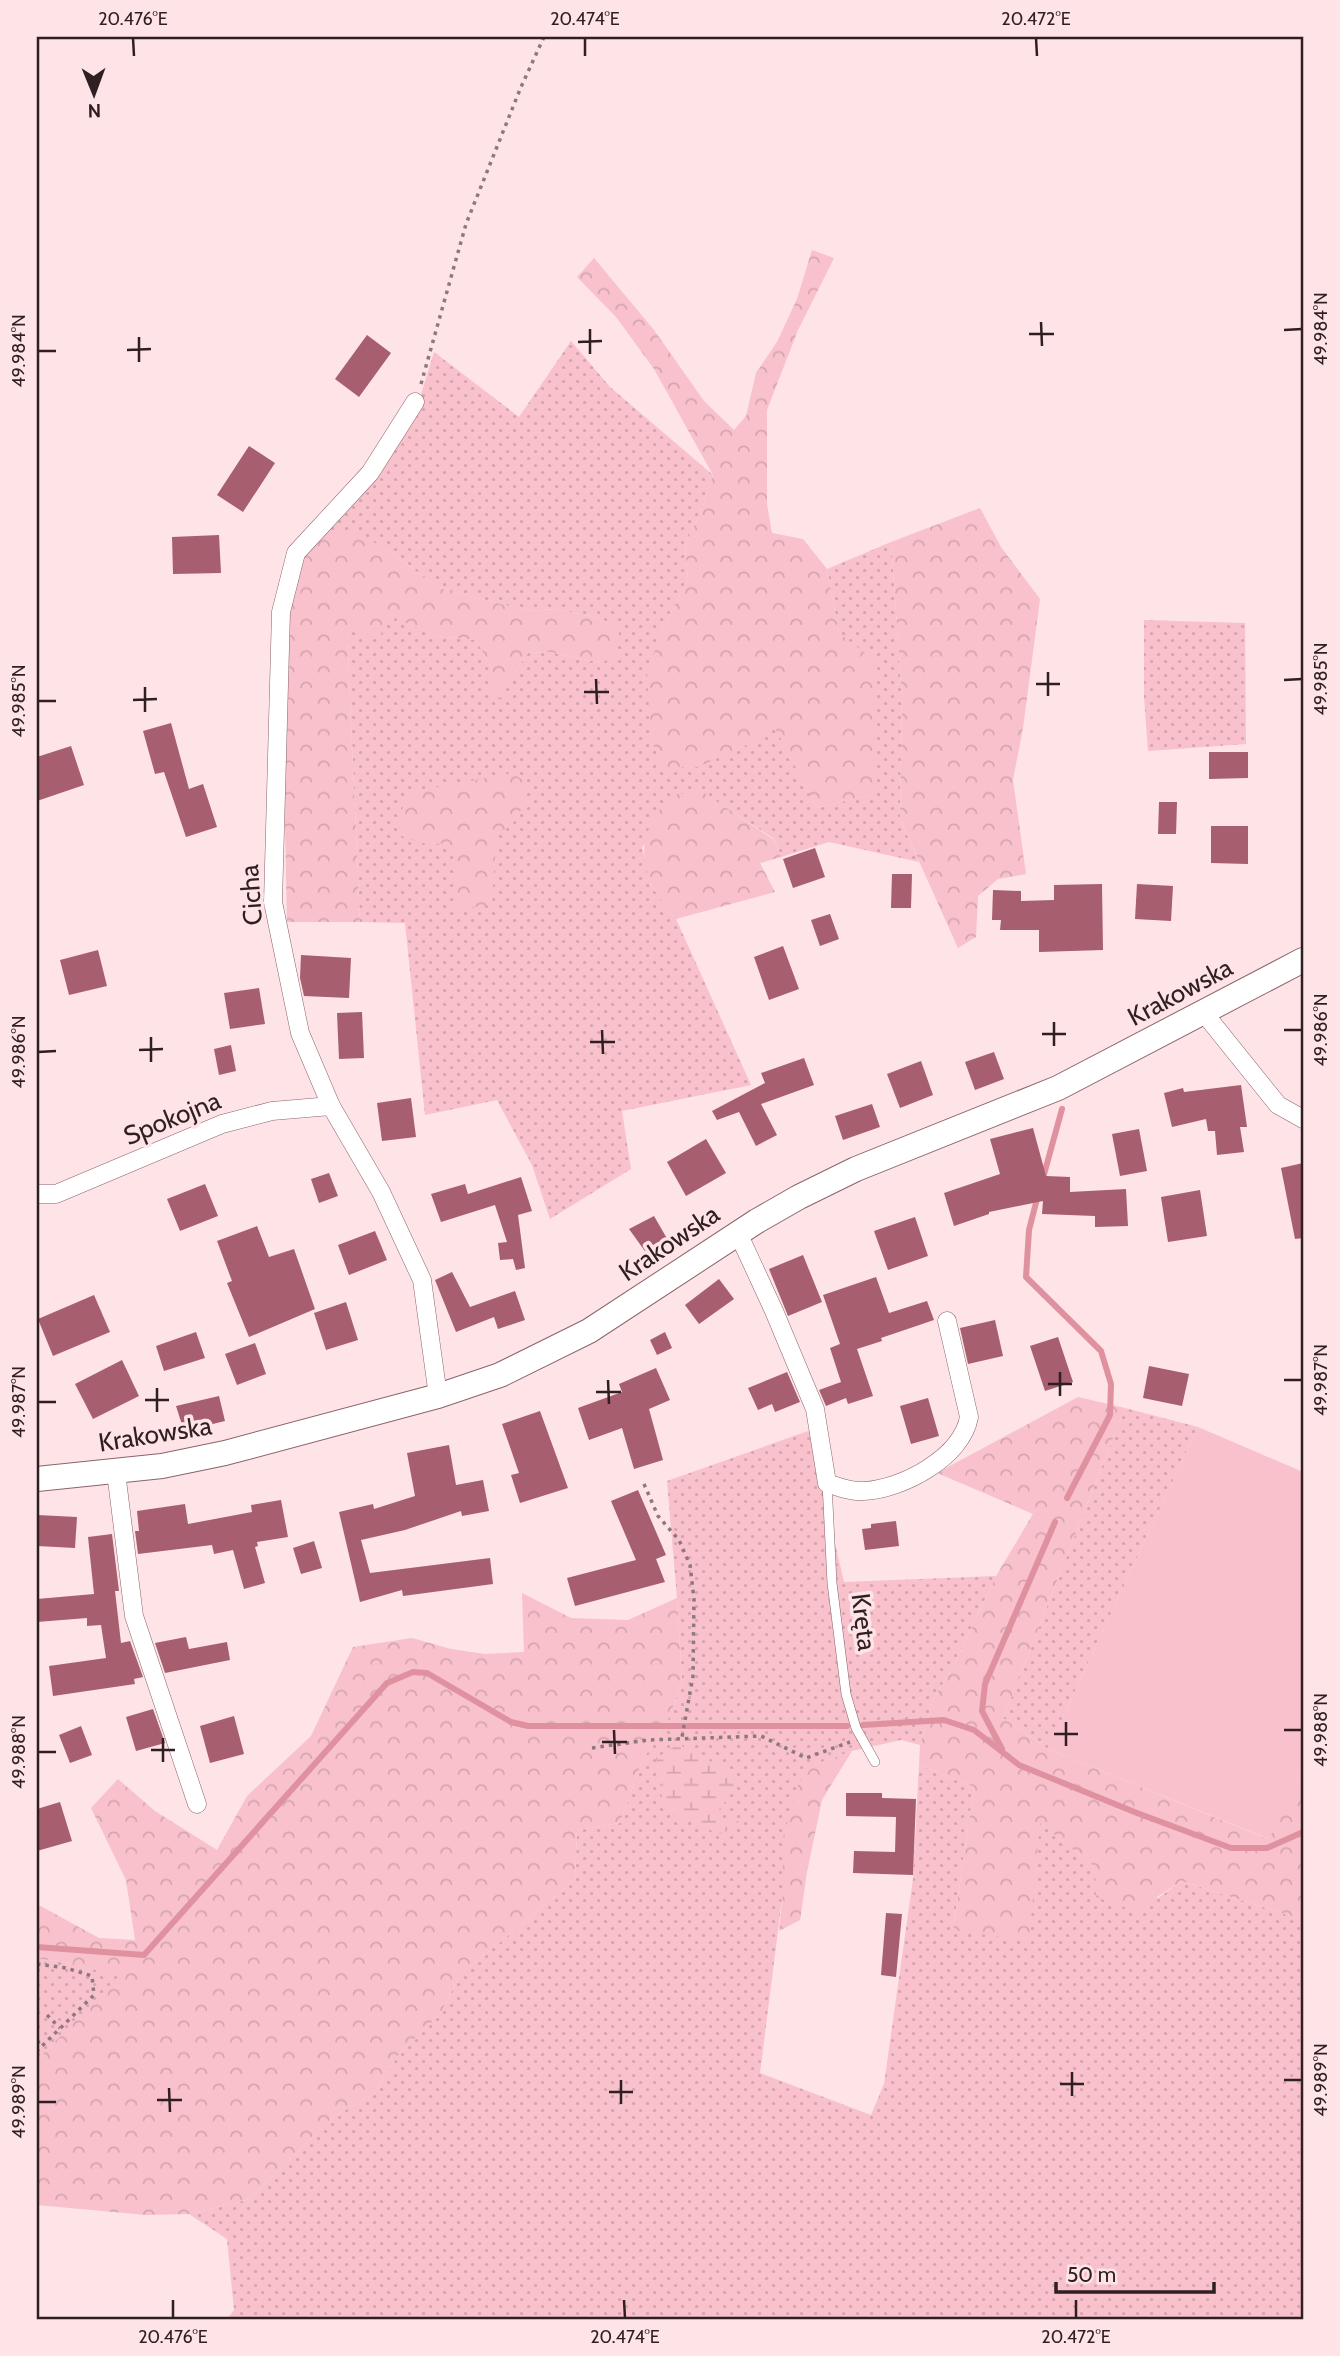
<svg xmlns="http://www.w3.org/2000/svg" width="1340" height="2356" font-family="Cabin,sans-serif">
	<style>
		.green { fill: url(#green-dots) }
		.forest { fill: url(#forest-crowns) }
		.wetland { fill: url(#wetland-marsh) }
		.pitch { fill: #f8c1cb }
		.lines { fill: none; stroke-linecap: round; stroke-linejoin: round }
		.stream { stroke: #df91a0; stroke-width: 6 }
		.building { fill: #a75e6e }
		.lane-casing { stroke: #8a646b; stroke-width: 10 }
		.street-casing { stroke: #8a646b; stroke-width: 19 }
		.secondary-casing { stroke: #8a646b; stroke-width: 26 }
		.path { stroke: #8d787c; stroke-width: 3.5; stroke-dasharray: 3.5 5; stroke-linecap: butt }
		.lane { stroke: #fff; stroke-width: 9 }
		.street { stroke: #fff; stroke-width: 18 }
		.secondary { stroke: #fff; stroke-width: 24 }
		.ticks { fill: none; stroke: #2f1f22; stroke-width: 2.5 }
		.labels { text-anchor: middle; stroke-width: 7; stroke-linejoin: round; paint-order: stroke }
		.street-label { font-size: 26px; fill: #2f1f22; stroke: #fee3e7 }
		.neatline { fill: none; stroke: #2f1f22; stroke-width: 2.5 }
		.ticks-label { font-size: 18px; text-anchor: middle; fill: #2f1f22 }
	</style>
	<defs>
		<pattern id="green-dots" width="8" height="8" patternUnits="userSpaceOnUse" patternTransform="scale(1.75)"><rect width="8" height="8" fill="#f8c1cb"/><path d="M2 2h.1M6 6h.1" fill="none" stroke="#d5a5ae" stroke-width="1.8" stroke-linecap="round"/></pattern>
		<pattern id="forest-crowns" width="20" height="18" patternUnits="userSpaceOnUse" patternTransform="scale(1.75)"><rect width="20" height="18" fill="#f8c1cb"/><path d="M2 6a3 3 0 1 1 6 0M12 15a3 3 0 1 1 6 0" fill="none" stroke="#d5a5ae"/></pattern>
		<pattern id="wetland-marsh" width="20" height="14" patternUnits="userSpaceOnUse" patternTransform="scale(1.75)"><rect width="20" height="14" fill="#f8c1cb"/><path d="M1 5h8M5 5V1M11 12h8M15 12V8" fill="none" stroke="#d5a5ae"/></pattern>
	</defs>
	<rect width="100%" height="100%" fill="#fee3e7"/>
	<g class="green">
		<path d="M 571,341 L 610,387 L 713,475 L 701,512 L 685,545 L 688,580 L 660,633 L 747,745 L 775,727 L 817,808 L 873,794 L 872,733 L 839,633 L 827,569 L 891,542 L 902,697 L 900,819 L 919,862 L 829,842 L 781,857 L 773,838 L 701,792 L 642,847 L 651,885 L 676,919 L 751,1085 L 622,1111 L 631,1169 L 550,1219 L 532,1165 L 497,1100 L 425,1115 L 405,923 L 360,922 L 347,631 L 388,614 L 436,636 L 476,640 L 492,668 L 489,693 L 512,676 L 528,653 L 550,652 L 601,663 L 620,627 L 589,616 L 556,609 L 528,611 L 439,588 L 384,548 L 324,531 L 415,414 L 434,352 L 519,417 Z"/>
		<path d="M 1144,620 L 1245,623 L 1246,744 L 1148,751 L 1144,696 Z"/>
		<path d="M 1125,1408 L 1198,1427 L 1048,1749 L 1003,1718 Z"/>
		<path d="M 811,1430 L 824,1496 L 844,1582 L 996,1576 L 954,1665 L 933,1700 L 920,1745 L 901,1740 L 852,1751 L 814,1765 L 783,1891 L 760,2073 L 871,2115 L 884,2084 L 913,1879 L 919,1765 L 974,1787 L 953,1930 L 1039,1822 L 1095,1867 L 1158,1898 L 1182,1881 L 1303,1920 L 1303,2319 L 227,2319 L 234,2310 L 227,2239 L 189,2214 L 250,2199 L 334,2116 L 373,2095 L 399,2054 L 440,2014 L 460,1975 L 575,1880 L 577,1830 L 620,1823 L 642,1761 L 668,1719 L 682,1683 L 677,1598 L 667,1481 Z"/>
		<path d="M 37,1959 L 61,1961 L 120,1976 L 37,2060 Z"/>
	</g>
	<g class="forest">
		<path d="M 812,250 L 834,258 L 798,330 L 767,410 L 767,504 L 772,533 L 803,539 L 827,569 L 839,633 L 873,659 L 873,794 L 817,808 L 775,728 L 747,745 L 698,767 L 663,768 L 651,739 L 647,676 L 660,633 L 688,580 L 685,545 L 701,512 L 713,475 L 654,369 L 616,317 L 577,277 L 594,258 L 654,330 L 704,401 L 734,430 L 746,416 L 756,373 L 777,342 L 797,299 Z"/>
		<path d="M 980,508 L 1001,547 L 1040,599 L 1023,728 L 1013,780 L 1026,874 L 998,879 L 978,896 L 976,937 L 958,948 L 900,819 L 902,697 L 891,542 Z"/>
		<path d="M 324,531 L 354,531 L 384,548 L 439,588 L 528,611 L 556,609 L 589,616 L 620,627 L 615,656 L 601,663 L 550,652 L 528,653 L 512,676 L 501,700 L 488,693 L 492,668 L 476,640 L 436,636 L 388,615 L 380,637 L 347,631 L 360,922 L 287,922 L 282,684 L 291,588 L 305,553 Z"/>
		<path d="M 512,773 L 531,785 L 517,819 L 496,838 L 492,905 L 457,909 L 452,842 L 429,845 L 401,836 L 398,817 L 411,792 Z"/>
		<path d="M 701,791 L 773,839 L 781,857 L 760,863 L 775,892 L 676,919 C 668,908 656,896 651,884 C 636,846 647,823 672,795 Z"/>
		<path d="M 1078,1397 L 1125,1408 L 1003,1718 L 1048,1749 L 1268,1839 L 1303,1769 L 1303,1920 L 1182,1881 L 1135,1911 L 1096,1897 L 1095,1867 L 1040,1823 L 1029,1941 L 953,1930 L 974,1787 L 919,1765 L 920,1745 L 933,1700 L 954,1665 L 996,1576 L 1033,1514 L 937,1473 Z"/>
		<path d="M 522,1593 L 571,1618 L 628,1620 L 677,1598 L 682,1683 L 668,1719 L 642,1761 L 620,1823 L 577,1830 L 575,1880 L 460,1975 L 440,2014 L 399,2054 L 373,2095 L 334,2116 L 250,2199 L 189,2214 L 146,2215 L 37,2205 L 37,2060 L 119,1976 L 61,1961 L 37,1959 L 37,1904 L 99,1938 L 135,1940 L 126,1880 L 91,1808 L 118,1779 L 155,1811 L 217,1850 L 247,1796 L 311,1736 L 353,1647 L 412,1638 L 451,1649 L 485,1654 L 524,1652 Z"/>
		<path d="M 852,1751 L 822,1800 L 807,1872 L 800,1920 L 779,1931 L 783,1891 L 783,1838 L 799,1783 L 814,1765 Z"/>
	</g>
	<path class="wetland" d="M 679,1744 C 696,1757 716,1762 734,1773 L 736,1784 L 715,1819 L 726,1821 L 737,1817 L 739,1825 L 720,1834 L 664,1811 L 656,1758 Z"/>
	<path class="pitch" d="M 1198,1427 L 1303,1472 L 1303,1769 L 1269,1839 L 1048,1749 Z"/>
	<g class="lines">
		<g class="stream">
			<path d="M 1043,1178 L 1062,1109"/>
			<path d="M 1038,1195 L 1029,1230 L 1026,1277 L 1101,1351 L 1111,1384 L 1110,1415 L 1067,1498"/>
			<path d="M 863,1725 L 944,1720 L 974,1730 L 1019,1765 L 1137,1813 L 1231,1848 L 1267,1848 L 1303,1832"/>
			<path d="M 1002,1749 L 982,1711 L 985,1684 L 1055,1522"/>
			<path d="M 37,1947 L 144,1955 L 387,1683 L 413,1672 L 427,1673 L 511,1722 L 528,1726 L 847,1726"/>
		</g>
	</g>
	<g class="building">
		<path d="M 367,335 L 391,353 L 359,397 L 335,379 Z"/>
		<path d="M 249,446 L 275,463 L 243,512 L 217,495 Z"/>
		<path d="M 219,535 L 221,573 L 173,574 L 172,537 Z"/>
		<path d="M 171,723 L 189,789 L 203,784 L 217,827 L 186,837 L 164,772 L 155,774 L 143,731 Z"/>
		<path d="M 71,746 L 84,785 L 37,801 L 37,757 Z"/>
		<path d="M 1209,752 L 1248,752 L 1248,778 L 1209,779 Z"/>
		<path d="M 1159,802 L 1177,802 L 1176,834 L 1158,834 Z"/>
		<path d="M 1211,826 L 1248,826 L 1248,864 L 1211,863 Z"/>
		<path d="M 815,848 L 825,877 L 793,888 L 783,859 Z"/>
		<path d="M 892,874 L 912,874 L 911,908 L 891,908 Z"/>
		<path d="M 1102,884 L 1103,950 L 1039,952 L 1039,930 L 1000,930 L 1001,920 L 992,920 L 993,890 L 1021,891 L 1021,901 L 1054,900 L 1054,885 Z"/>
		<path d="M 1137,884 L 1173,886 L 1171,921 L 1135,919 Z"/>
		<path d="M 830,914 L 839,939 L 820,946 L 811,920 Z"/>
		<path d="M 783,946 L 799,989 L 769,1000 L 754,957 Z"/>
		<path d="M 98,950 L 107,986 L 69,995 L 60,960 Z"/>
		<path d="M 301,955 L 351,958 L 349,998 L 304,996 L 300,978 Z"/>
		<path d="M 259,988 L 265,1024 L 230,1029 L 224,993 Z"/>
		<path d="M 362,1012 L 364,1058 L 339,1059 L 337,1013 Z"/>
		<path d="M 231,1045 L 236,1071 L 219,1075 L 214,1049 Z"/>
		<path d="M 994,1052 L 1004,1079 L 975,1090 L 965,1062 Z"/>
		<path d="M 804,1058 L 814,1085 L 761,1104 L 777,1135 L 756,1146 L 739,1112 L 717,1120 L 712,1111 L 765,1083 L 761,1073 Z"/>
		<path d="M 921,1061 L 933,1095 L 900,1108 L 887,1074 Z"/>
		<path d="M 1241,1085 L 1247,1127 L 1240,1127 L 1244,1152 L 1217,1155 L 1215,1131 L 1208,1131 L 1206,1119 L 1172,1127 L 1164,1093 L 1183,1088 L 1184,1092 Z"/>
		<path d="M 411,1098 L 416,1137 L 382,1141 L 377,1103 Z"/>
		<path d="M 872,1104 L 880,1127 L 843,1140 L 835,1116 Z"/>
		<path d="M 1033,1128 L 1046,1176 L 1070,1177 L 1070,1192 L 1126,1189 L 1128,1226 L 1095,1227 L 1095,1216 L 1042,1214 L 1043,1201 L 989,1212 L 989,1214 L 954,1226 L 944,1193 L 1000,1174 L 990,1139 Z"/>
		<path d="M 1139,1129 L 1147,1171 L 1120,1176 L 1112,1134 Z"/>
		<path d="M 706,1139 L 726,1173 L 686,1196 L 667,1162 Z"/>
		<path d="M 1303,1163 L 1303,1238 L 1295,1239 L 1281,1168 Z"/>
		<path d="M 329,1173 L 338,1196 L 319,1203 L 311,1179 Z"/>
		<path d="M 521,1177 L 532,1211 L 518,1215 L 525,1268 L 516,1270 L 513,1259 L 500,1260 L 498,1243 L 507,1242 L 495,1205 L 441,1222 L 431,1194 L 465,1184 L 468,1194 Z"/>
		<path d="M 205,1184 L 218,1216 L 180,1231 L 167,1199 Z"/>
		<path d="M 1200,1190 L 1207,1236 L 1168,1242 L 1161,1197 Z"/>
		<path d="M 654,1216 L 669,1242 L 647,1254 L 629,1229 Z"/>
		<path d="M 915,1217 L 928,1256 L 888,1270 L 874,1231 Z"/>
		<path d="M 257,1226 L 269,1257 L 294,1249 L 315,1309 L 249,1337 L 227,1283 L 232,1281 L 217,1241 Z"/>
		<path d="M 375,1231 L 387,1260 L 349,1275 L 338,1245 Z"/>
		<path d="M 803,1255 L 822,1302 L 788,1316 L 769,1269 Z"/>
		<path d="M 452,1272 L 470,1307 L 515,1291 L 525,1320 L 498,1329 L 494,1317 L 456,1332 L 435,1280 Z"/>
		<path d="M 876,1277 L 889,1313 L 927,1301 L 934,1320 L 881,1338 L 882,1341 L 857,1349 L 873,1396 L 848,1404 L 846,1398 L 826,1406 L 819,1390 L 841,1382 L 830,1348 L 840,1344 L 823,1295 Z"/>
		<path d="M 719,1279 L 734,1299 L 699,1324 L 685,1305 Z"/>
		<path d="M 94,1295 L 110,1332 L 53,1356 L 38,1319 Z"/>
		<path d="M 346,1302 L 358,1340 L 326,1350 L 314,1313 Z"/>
		<path d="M 995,1320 L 1003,1356 L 968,1364 L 960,1328 Z"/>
		<path d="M 196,1332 L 205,1358 L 164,1371 L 156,1346 Z"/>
		<path d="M 665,1332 L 672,1348 L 657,1355 L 650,1340 Z"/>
		<path d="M 1058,1337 L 1073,1382 L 1045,1391 L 1030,1346 Z"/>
		<path d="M 255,1343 L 266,1374 L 237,1385 L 225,1354 Z"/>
		<path d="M 122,1360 L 139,1396 L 93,1419 L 75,1384 Z"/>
		<path d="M 1149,1366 L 1189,1374 L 1182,1406 L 1143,1398 Z"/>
		<path d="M 656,1368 L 670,1400 L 649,1409 L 663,1460 L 634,1469 L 622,1428 L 589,1440 L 578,1408 L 622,1392 L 619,1384 Z"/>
		<path d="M 787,1372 L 800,1402 L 775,1412 L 772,1404 L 758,1410 L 748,1388 Z"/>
		<path d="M 219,1396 L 225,1421 L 184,1431 L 176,1406 Z"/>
		<path d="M 928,1398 L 939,1436 L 911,1444 L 900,1406 Z"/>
		<path d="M 540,1411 L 568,1488 L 520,1503 L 511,1475 L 519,1473 L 502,1424 Z"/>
		<path d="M 449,1445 L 456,1485 L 483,1480 L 489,1511 L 462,1516 L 461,1511 L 405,1530 L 361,1540 L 370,1573 L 490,1558 L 493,1584 L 403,1596 L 402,1590 L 360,1602 L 339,1512 L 373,1504 L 374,1509 L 415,1496 L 407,1453 Z"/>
		<path d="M 638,1490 L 666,1555 L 656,1559 L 665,1582 L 575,1606 L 567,1578 L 636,1560 L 611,1501 Z"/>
		<path d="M 281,1500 L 288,1537 L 257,1542 L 258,1546 L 255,1547 L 265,1583 L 244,1589 L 233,1550 L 214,1554 L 212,1545 L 138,1554 L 135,1531 L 139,1531 L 137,1511 L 185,1504 L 188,1524 L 252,1512 L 251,1505 Z"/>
		<path d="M 37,1515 L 77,1517 L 75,1548 L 37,1546 Z"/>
		<path d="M 896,1521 L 899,1546 L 865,1550 L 862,1529 L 871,1528 L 871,1524 Z"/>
		<path d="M 112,1534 L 119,1591 L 115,1591 L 121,1643 L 130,1641 L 143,1677 L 134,1679 L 135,1684 L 53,1696 L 49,1666 L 106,1658 L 101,1625 L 87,1626 L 87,1618 L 37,1622 L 37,1599 L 94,1594 L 88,1537 Z"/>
		<path d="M 314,1541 L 322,1568 L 301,1574 L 293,1548 Z"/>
		<path d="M 186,1637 L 189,1649 L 227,1642 L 230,1660 L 165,1673 L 155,1643 Z"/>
		<path d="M 153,1709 L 165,1743 L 136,1751 L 126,1717 Z"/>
		<path d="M 234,1716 L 244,1754 L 210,1763 L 200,1726 Z"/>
		<path d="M 81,1726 L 92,1755 L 70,1763 L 59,1735 Z"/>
		<path d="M 846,1793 L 882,1793 L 882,1798 L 916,1799 L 913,1875 L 853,1873 L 854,1851 L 895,1852 L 896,1817 L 846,1816 Z"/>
		<path d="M 60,1802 L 72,1841 L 37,1851 L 37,1809 Z"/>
		<path d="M 886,1913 L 902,1914 L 896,1977 L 881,1975 Z"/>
	</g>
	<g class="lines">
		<defs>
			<path id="lane" d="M 827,1483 L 832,1583 L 846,1694 L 856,1728 L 875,1762"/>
			<g id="street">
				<path d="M 415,402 L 370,473 L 296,553 L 281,612 L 273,902 L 300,1033 L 331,1106 L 381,1192 L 422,1280 L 438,1396"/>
				<path d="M 1204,1013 L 1278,1105 L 1303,1119"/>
				<path d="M 37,1194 L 56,1194 L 222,1124 L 272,1111 L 331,1106"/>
				<path d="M 738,1233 L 774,1311 L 815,1409 L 827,1483 C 839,1487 851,1492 864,1491 C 903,1489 962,1457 969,1417 L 947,1321"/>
				<path d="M 116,1472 L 134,1616 L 197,1804"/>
			</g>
			<path id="secondary" d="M 37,1479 L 162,1466 L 225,1453 L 438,1396 L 500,1375 L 589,1331 L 757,1221 L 799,1197 L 856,1169 L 1058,1088 L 1303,960"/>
		</defs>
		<use href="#lane" class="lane-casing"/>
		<use href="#street" class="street-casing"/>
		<use href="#secondary" class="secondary-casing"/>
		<g class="path">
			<path d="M 421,384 L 466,224 L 521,87 L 544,37"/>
			<path d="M 644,1484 L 658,1516 L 679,1540 L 690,1565 L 694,1599 L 693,1676 L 682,1737"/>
			<path d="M 592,1748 L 648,1740 L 761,1736 L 806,1758 L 850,1742"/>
			<path d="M 37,1964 L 66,1968 L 92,1976 L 94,1995 L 37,2051"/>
			<path d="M 37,1972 L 38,1965"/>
			<path d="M 47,2015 L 60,2028"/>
			<path d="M 37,2041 L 42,2046"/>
		</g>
		<use href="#lane" class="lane"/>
		<use href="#street" class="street"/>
		<use href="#secondary" class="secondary"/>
	</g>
	<path class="ticks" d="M 133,38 L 134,56M 585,38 L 585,56M 1036,38 L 1037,56M 1041,322 L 1042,346M 590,329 L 590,354M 1284,330 L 1302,329M 1029,334 L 1054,334M 139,337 L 139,362M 578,342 L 602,341M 127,350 L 151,349M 38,351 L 56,351M 1048,672 L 1048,696M 596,679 L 597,704M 1284,680 L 1302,679M 1036,684 L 1060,684M 145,687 L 145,712M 584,692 L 609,692M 133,700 L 157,699M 38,701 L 56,701M 1054,1022 L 1054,1046M 602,1030 L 603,1054M 1284,1030 L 1302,1030M 1042,1034 L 1066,1034M 151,1037 L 151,1062M 590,1042 L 615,1042M 139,1050 L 163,1049M 38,1052 L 56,1051M 1060,1372 L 1060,1396M 608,1380 L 609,1404M 1284,1380 L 1302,1380M 1048,1384 L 1072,1384M 157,1388 L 157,1412M 596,1392 L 621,1392M 145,1400 L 169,1400M 38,1402 L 56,1402M 1066,1722 L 1066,1746M 614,1730 L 615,1754M 1284,1730 L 1302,1730M 1054,1734 L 1078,1734M 163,1738 L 163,1762M 602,1742 L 627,1742M 151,1750 L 175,1750M 38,1752 L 56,1752M 1072,2072 L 1072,2096M 621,2080 L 621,2104M 1284,2080 L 1302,2080M 1060,2084 L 1084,2084M 169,2088 L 170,2112M 609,2092 L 633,2092M 157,2100 L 182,2100M 38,2102 L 56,2102M 173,2300 L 173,2318M 624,2300 L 625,2318M 1076,2300 L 1076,2318"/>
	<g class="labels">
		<g class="street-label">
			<text transform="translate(251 895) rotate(-94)" y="9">Cicha</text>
			<text transform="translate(1180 992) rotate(-28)" y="9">Krakowska</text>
			<text transform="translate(172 1118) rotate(-22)" y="9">Spokojna</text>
			<text transform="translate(669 1243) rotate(-34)" y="9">Krakowska</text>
			<text transform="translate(155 1434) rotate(-9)" y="9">Krakowska</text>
			<text transform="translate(864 1622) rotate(83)" y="9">Kręta</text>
		</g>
	</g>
	<rect width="1340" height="2356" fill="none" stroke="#fee3e7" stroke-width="77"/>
	<g transform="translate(94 94) rotate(179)" stroke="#fee3e7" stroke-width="5" paint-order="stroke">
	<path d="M0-5L12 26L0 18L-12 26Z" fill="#2f1f22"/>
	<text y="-10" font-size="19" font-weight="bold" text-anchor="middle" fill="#2f1f22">N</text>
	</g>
	<path d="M1056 2282v10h158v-10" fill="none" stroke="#2f1f22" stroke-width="3.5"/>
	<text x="1067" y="2282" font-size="21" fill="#2f1f22" stroke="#fee3e7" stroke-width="5" paint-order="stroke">50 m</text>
	<rect x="38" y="38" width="1264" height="2280" class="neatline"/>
	<g class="ticks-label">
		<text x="133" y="25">20.476°E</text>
		<text x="585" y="25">20.474°E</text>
		<text x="1036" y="25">20.472°E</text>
		<text transform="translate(1321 329) rotate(-90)" y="6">49.984°N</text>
		<text transform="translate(19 351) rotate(-90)" y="6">49.984°N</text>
		<text transform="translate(1321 679) rotate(-90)" y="6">49.985°N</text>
		<text transform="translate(19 701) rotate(-90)" y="6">49.985°N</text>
		<text transform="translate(1321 1030) rotate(-90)" y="6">49.986°N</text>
		<text transform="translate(19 1052) rotate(-90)" y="6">49.986°N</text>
		<text transform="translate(1321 1380) rotate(-90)" y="6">49.987°N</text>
		<text transform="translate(19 1402) rotate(-90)" y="6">49.987°N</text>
		<text transform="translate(1321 1730) rotate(-90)" y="6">49.988°N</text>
		<text transform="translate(19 1752) rotate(-90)" y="6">49.988°N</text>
		<text transform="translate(1321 2080) rotate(-90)" y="6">49.989°N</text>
		<text transform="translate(19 2102) rotate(-90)" y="6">49.989°N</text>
		<text x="173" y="2343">20.476°E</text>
		<text x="625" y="2343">20.474°E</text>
		<text x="1076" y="2343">20.472°E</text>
	</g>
</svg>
